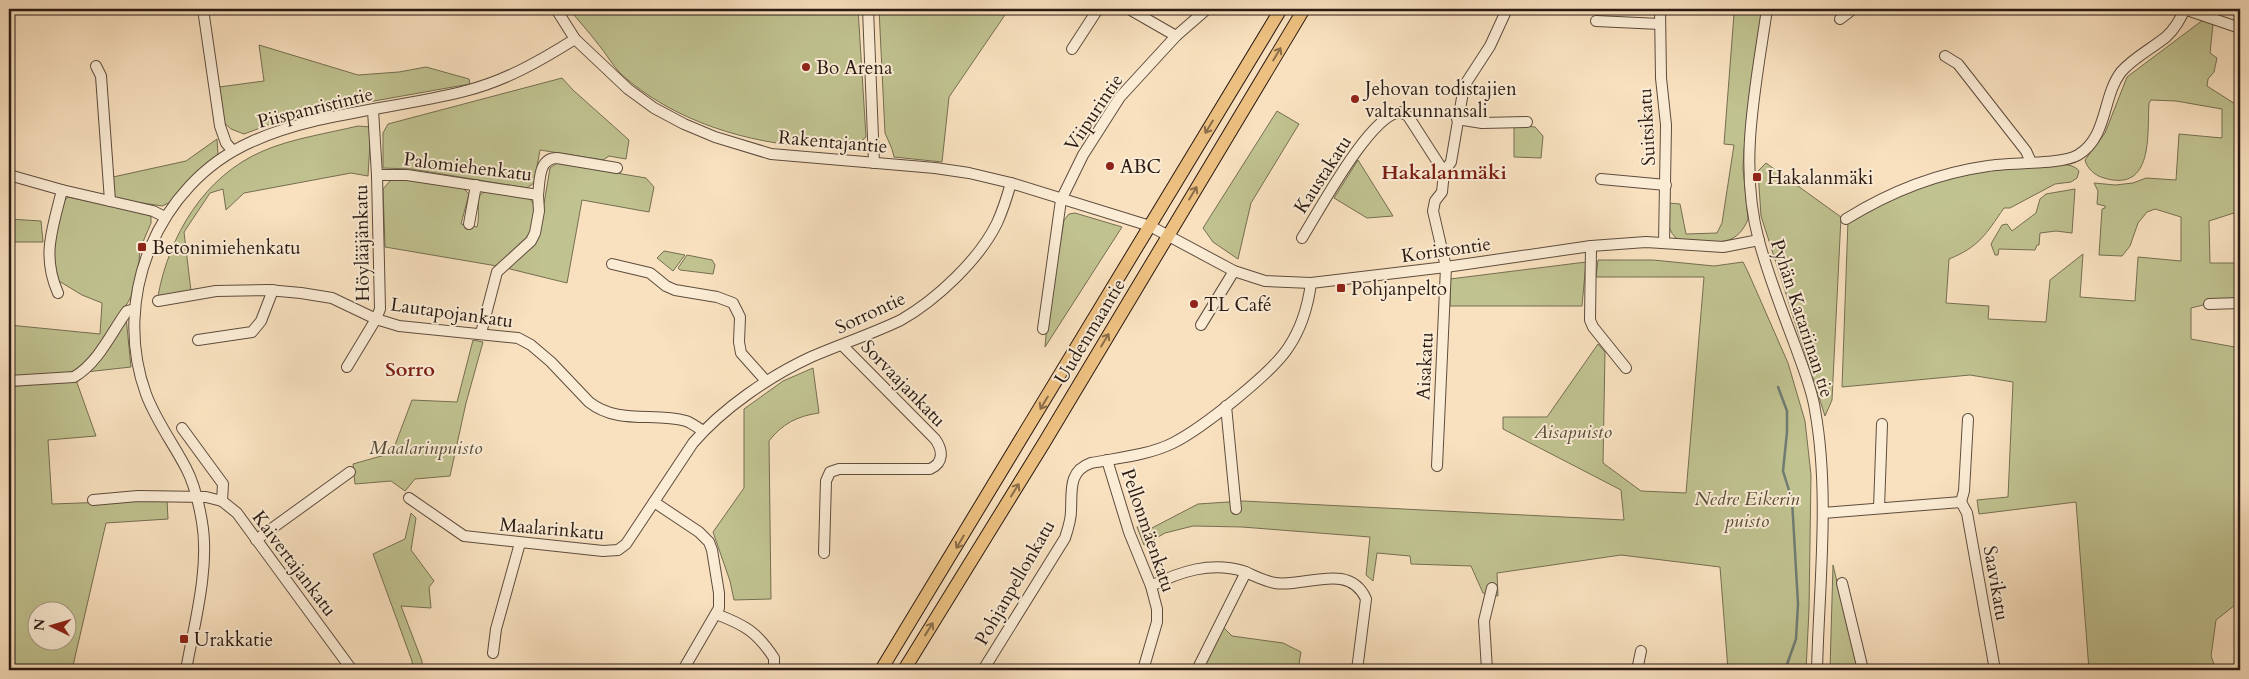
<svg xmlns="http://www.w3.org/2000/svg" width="2249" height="679" font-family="Cardo,serif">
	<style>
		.green { fill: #c0c290; stroke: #756e52; fill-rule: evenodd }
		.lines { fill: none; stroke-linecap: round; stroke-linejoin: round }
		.stream { stroke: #707c73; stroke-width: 2.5 }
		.minor-casing { stroke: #5e4c3e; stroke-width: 12 }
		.major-casing { stroke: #2a1a13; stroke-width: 14 }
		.minor { stroke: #fbecd5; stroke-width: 10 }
		.major { stroke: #ecc080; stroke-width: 12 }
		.oneway { stroke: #8b6d4a }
		.poi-dot { fill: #8f2418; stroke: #fbecd5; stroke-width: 2 }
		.labels { text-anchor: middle; stroke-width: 4; stroke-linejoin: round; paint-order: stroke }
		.poi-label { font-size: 19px; fill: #2a1a13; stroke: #fbecd5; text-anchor: start }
		.street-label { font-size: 19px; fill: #2a1a13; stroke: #fbecd5 }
		.park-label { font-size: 19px; font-style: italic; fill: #574c38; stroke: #fbecd5 }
		.neighbourhood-label { font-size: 20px; font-weight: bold; fill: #7a1f14; stroke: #fbecd5 }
	</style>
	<rect width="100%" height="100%" fill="#f9e1bf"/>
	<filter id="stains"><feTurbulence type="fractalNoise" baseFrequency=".004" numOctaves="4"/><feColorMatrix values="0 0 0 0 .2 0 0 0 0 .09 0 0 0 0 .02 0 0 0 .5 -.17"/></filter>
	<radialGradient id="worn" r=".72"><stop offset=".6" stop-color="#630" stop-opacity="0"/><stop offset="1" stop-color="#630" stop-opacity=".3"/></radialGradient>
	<g class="green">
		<path d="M 569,9 L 858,9 L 866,137 C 849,153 838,148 817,147 C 748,144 673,121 621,74 C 612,65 606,53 598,44 C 589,32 578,20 569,9 Z"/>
		<path d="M 879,9 L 1009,9 L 949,97 L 942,162 L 894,157 L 892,149 L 885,133 Z"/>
		<path d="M 1718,9 L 1763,9 L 1744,149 L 1743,168 L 1748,219 C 1745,227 1739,236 1731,239 C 1721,244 1682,245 1675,237 C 1666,228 1669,215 1669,203 L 1680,204 L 1686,234 L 1717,233 L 1722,223 L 1734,145 L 1724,144 L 1734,14 L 1718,12 Z"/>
		<path d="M 2203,20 L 2213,24 L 2210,53 L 2217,58 L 2214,72 L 2208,79 L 2207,86 L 2240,107 L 2240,211 L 2209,221 L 2210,263 L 2240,263 L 2240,296 L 2191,308 L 2191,339 L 2240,348 L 2240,601 L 2216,620 L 2211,656 L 2216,670 L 2089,670 L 2076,502 L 1979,514 L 1977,500 L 2008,497 L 2013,382 L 1970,375 L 1842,387 L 1848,221 C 1882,202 1917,187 1954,176 C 1982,169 2011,168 2039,166 C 2050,165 2072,161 2079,171 L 2077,178 L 2071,182 L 2055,184 L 2010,208 L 2004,208 C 1986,234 1979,247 1949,259 L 1946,303 L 1989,306 L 1988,319 L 2046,322 L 2050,280 L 2083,254 L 2080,297 L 2135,301 L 2138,257 L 2181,261 L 2181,217 L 2155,209 L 2147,212 L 2138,223 L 2130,246 L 2122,256 L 2099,255 L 2102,209 L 2105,208 L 2105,206 L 2097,204 L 2098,191 L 2094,183 L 2115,185 L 2133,183 L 2146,178 L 2176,180 L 2179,134 L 2222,138 L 2222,109 L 2176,101 L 2151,100 L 2149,103 C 2147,134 2154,193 2104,178 C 2096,176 2087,169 2085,160 L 2105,133 L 2127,77 Z"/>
		<path d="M 259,45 L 358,75 L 399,72 L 426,67 L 469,79 L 470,84 L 295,115 L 244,134 L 231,129 L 222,121 L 219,87 L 264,81 Z"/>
		<path d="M 562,78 L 573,90 L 629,140 L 626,159 L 609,156 L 603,160 L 540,150 L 534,183 L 527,188 L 411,169 L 383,168 L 383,133 L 388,124 Z"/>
		<path d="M 1277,111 L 1299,124 L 1251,203 L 1238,259 L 1213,242 L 1203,228 Z"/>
		<path d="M 1514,125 L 1535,127 L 1543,136 L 1541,158 L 1514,157 Z"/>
		<path d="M 358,126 L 371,127 L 368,176 L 351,173 L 244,193 L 226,210 L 223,189 L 210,193 L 184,232 L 191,291 L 158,296 C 169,236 204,176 263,151 C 290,139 329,133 358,126 Z"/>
		<path d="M 217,139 L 218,154 L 171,202 L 162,206 L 116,199 L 113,192 L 113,177 L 186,161 Z"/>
		<path d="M 1358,160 L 1393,216 L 1367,218 L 1334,198 Z"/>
		<path d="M 557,163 L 646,178 L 654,187 L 649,212 L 582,200 L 567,283 L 506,268 L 538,239 L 550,168 Z"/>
		<path d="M 1766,163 L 1841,217 L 1832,400 L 1825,416 L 1761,216 L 1758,171 Z"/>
		<path d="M 391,180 L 413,180 L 463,188 L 469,194 L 461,224 L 477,227 C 480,216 477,207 479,196 L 485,191 L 530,199 L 535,206 L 531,233 L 497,266 L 385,247 L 383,189 Z"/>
		<path d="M 2075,189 L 2072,233 L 2056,231 L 2040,233 L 2039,245 L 2037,245 L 2035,250 L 1999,249 L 1998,255 L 1995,255 L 1991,244 L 2002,225 L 2007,224 L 2012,231 L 2036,213 L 2040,199 L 2046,194 Z"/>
		<path d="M 68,197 L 146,213 L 151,217 L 151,223 L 140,249 L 139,262 L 131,297 L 125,307 L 131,367 L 86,372 L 76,380 L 96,436 L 48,440 L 52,504 L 167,500 L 168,519 L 106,523 L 72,670 L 9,670 L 9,387 L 75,380 L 72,372 L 9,377 L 9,325 L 100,334 L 102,303 L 82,295 L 54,278 L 51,247 L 63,202 ZM 38,612 L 68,612 L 68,642 L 38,642 Z"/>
		<path d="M 1075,213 L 1122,227 L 1045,347 L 1047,324 L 1064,220 L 1069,214 Z"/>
		<path d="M 9,219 L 41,221 L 43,242 L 9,242 Z"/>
		<path d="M 664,251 L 685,255 L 673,271 L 657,258 Z"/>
		<path d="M 687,255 L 712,260 L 715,265 L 713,274 L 680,270 L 678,268 Z"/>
		<path d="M 1598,260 L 1653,260 L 1714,266 L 1743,262 L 1748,272 L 1788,363 L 1805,421 L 1811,475 L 1809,610 L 1806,670 L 1728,670 L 1720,567 L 1621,555 L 1497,573 L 1498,596 L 1483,593 L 1471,566 L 1411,564 L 1410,556 L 1377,553 L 1373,581 L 1366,575 L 1370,537 L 1242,527 L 1193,526 L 1165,533 L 1144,545 L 1137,527 L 1148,525 L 1150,529 L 1198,504 L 1243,501 L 1624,520 L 1621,490 L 1503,429 L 1503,417 L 1547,417 L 1598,344 L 1605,352 L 1603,463 L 1641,491 L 1686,493 L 1704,277 L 1596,277 Z"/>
		<path d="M 1586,262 L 1582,306 L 1450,306 L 1450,279 Z"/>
		<path d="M 473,340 L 483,342 L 466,403 L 450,476 L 415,479 L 405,491 L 391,481 L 355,484 L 353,464 L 392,453 L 412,400 L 457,402 Z"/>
		<path d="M 813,368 L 819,413 C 797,416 782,424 769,441 L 771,599 L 734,600 L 730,581 L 713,532 L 744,488 L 744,409 L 783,381 Z"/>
		<path d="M 411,513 L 416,518 L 411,550 L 434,581 L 429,587 L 431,608 L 401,606 L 422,661 L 422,670 L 412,670 L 412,661 L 373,554 L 405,539 Z"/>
		<path d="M 1833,565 L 1858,670 L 1830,670 Z"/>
		<path d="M 1237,577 L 1247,581 L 1222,626 L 1232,636 L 1283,643 L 1301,652 L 1298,670 L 1192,670 C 1200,646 1237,596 1237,577 Z"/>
	</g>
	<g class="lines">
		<path class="stream" d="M 1778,387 L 1787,411 L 1787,432 L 1783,471 L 1792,500 L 1798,604 L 1796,639 L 1785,670"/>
		<defs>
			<g id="minor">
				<path d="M 203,9 L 220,126 L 226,143 L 233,151"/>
				<path d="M 556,9 L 575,39 L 628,89 L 654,108 L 684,124 L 715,137 L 771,154 L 935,168 L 969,173 L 1011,183 L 1150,226 L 1234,271 L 1265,281 L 1311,283 L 1446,267 L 1591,246 L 1646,242 L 1723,247 L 1759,240"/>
				<path d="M 868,9 L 874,163"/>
				<path d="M 1129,9 L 1176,36"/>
				<path d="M 1660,9 L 1661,78 L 1666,125 L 1664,243"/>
				<path d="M 1767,9 C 1756,86 1738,164 1759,241 C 1769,278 1783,313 1796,348 C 1803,368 1812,389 1815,410 C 1830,493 1819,586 1817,670"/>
				<path d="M 2184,9 L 2240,28"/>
				<path d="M 1840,19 L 1853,9"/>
				<path d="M 1596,21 L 1660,24"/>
				<path d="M 1072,49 L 1098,9"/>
				<path d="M 1945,56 L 1958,64 L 2026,151 L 2031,162"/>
				<path d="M 96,66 L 101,76 L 110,201"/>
				<path d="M 1457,119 L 1482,123 L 1527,122"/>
				<path d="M 1444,172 L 1451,162 L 1464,86 L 1490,46 L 1507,9"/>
				<path d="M 9,175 L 62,190 L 153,211 L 165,217"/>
				<path d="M 377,175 L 407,175 L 538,195 C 540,181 538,158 557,158 L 617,168"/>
				<path d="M 1601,179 L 1666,185"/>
				<path d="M 1846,219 C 1888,193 1938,173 1988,166 C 2009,162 2061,165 2078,155 C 2108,137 2102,97 2121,72 C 2133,58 2151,49 2166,37 C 2175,29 2180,19 2185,9"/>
				<path d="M 469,224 L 476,185"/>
				<path d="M 1302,238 C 1319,211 1370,115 1400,112 L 1408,116 L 1444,172 L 1442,192 L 1435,201 L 1433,211 L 1446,267 L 1437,466"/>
				<path d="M 1591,246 L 1590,320 L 1593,327 L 1626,368"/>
				<path d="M 612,264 L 650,273 L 666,286 L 675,290 L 717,297 L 733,303 L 740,317 L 739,342 L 741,353 L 766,381"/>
				<path d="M 58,293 C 41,255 53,228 62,190"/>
				<path d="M 158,301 L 216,291 L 268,290 L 301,293 L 332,298 L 376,319 L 399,326 L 518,338 L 531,345 L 551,362 L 589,402 C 618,425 654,412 686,421 C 692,423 698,428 703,431"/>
				<path d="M 2209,304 L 2240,303"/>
				<path d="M 1201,325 L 1234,271"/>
				<path d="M 1043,329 L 1061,200 L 1083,155 L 1120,97 L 1176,36 L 1207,9"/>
				<path d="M 481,333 L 497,272 L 531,241 L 535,233 L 539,211 L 538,195"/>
				<path d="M 198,340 L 252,332 L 261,321 L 273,290"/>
				<path d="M 347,367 L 376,319 L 380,309 L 377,175 L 373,110"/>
				<path d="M 9,381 L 74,377 C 99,362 111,333 127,311 L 135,309"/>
				<path d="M 1226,406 L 1236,509"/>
				<path d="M 182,428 L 223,484 L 222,501"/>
				<path d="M 1107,460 L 1129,532 L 1151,586 L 1157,609 L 1157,622 L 1143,670"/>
				<path d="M 409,498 L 464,536 L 603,551 L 618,550 L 626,544 L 693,443 C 723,408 770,376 811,357 C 841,344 872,334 901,320 C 936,300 979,260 997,223 C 1003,210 1007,197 1011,183"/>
				<path d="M 93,500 L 138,496 L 206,497 L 222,501 L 237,513 L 352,670"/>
				<path d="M 654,502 L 699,532 L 709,542 L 712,550 L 719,593 L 719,608 L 683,670"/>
				<path d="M 1961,502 L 1967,513 L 1995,670"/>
				<path d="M 1961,502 L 1964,491 L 1968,419"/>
				<path d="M 1879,508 L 1882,424"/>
				<path d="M 1823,513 L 1961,502"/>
				<path d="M 256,540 L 350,472"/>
				<path d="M 824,553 L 826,481 L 830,472 L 839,469 L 930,469 C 944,463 943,450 935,439 L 842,345"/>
				<path d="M 1842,583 L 1863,670"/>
				<path d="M 1151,586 C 1179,572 1211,561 1243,571 C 1253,575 1264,581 1275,583 C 1304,588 1349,561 1366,599 L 1357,670"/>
				<path d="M 716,614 C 745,625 757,632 774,658 L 774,670"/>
				<path d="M 493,653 L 496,629 L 520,543"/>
				<path d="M 186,670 C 194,625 210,568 202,522 C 199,504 195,485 186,468 C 173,443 156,421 146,394 C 111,298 157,184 251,142 C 317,112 396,109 465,91 C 505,81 540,61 575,39"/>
				<path d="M 983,670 L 1065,538 C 1068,529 1071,520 1071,511 C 1072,491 1068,471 1091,463 C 1118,458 1149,455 1173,443 C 1201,429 1271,374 1288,348 C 1301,329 1308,306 1311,283"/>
				<path d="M 1197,670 L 1246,572"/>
				<path d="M 1487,670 L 1484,621 L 1492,588"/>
				<path d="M 1637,670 L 1641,651"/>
			</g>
			<g id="major">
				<path d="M 881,670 L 1281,9"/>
				<path d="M 904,670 L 1044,443 L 1304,9"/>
			</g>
		</defs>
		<use href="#minor" class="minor-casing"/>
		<use href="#major" class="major-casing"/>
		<use href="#minor" class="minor"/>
		<use href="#major" class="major"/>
	</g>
	<defs><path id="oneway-shaft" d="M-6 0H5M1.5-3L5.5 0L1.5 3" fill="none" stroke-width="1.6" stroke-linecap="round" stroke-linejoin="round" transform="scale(1.25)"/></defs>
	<g class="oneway">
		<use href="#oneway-shaft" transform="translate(1277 54) rotate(-59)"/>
		<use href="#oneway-shaft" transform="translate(1209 127) rotate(121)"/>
		<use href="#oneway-shaft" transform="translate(1193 193) rotate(-59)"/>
		<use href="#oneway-shaft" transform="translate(1105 340) rotate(-59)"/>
		<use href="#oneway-shaft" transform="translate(1044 403) rotate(121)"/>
		<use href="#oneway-shaft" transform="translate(1015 490) rotate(-58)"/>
		<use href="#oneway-shaft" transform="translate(960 542) rotate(121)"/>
		<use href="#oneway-shaft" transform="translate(929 629) rotate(-58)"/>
	</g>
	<g class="poi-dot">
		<circle cx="806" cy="67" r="5"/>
		<circle cx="1355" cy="99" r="5"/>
		<circle cx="1110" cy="166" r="5"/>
		<rect x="1752" y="172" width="10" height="10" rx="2.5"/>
		<rect x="137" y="242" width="10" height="10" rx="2.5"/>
		<rect x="1336" y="283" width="10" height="10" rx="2.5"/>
		<circle cx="1194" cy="304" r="5"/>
		<rect x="179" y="634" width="10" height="10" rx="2.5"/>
	</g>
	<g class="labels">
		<g class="poi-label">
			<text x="816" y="74">Bo Arena</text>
			<text x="1365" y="95">Jehovan todistajien<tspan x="1365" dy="22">valtakunnansali</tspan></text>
			<text x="1120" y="173">ABC</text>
			<text x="1767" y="184">Hakalanmäki</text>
			<text x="152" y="254">Betonimiehenkatu</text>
			<text x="1351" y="295">Pohjanpelto</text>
			<text x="1204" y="311">TL Café</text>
			<text x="194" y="646">Urakkatie</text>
		</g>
		<g class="street-label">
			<text transform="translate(315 107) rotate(-14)" y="7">Piispanristintie</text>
			<text transform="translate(1093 112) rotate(-56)" y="7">Viipurintie</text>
			<text transform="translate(1646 127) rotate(-93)" y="7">Suitsikatu</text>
			<text transform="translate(833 141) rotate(5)" y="7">Rakentajantie</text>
			<text transform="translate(468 166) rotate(7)" y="7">Palomiehenkatu</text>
			<text transform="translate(1322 174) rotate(-57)" y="7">Kaustakatu</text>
			<text transform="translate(361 243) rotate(-91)" y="7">Höylääjänkatu</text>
			<text transform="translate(1446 249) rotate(-8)" y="7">Koristontie</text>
			<text transform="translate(452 312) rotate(8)" y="7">Lautapojankatu</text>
			<text transform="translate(870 312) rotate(-25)" y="7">Sorrontie</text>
			<text transform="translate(1803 318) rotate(72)" y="7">Pyhän Katariinan tie</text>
			<text transform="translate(1089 331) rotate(-59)" y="7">Uudenmaantie</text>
			<text transform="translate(1424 366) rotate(-87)" y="7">Aisakatu</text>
			<text transform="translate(904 383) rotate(46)" y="7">Sorvaajankatu</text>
			<text transform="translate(552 528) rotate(5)" y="7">Maalarinkatu</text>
			<text transform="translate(1149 530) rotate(71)" y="7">Pellonmäenkatu</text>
			<text transform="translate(295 563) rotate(53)" y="7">Kaivertajankatu</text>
			<text transform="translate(1014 582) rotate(-60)" y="7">Pohjanpellonkatu</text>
			<text transform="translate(1997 583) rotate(80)" y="7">Saavikatu</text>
		</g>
		<g class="park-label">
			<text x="1573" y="438">Aisapuisto</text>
			<text x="426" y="454">Maalarinpuisto</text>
			<text x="1747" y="505">Nedre Eikerin<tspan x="1747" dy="22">puisto</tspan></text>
		</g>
		<g class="neighbourhood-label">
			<text x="1444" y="179">Hakalanmäki</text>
			<text x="410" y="376">Sorro</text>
		</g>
	</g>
	<rect width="2249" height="679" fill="none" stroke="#f9e1bf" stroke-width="30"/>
	<rect x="10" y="10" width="2229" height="659" fill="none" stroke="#2a1a13" stroke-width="2.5"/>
	<rect x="15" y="15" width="2219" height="649" fill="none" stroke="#2a1a13"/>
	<g transform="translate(52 626) rotate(275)"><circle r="24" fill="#fbecd5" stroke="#a79887"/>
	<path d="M0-4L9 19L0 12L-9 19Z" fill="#8f2418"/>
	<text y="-8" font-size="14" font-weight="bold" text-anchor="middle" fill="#2a1a13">N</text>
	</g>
	<rect width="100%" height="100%" filter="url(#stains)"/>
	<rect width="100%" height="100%" fill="url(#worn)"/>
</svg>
